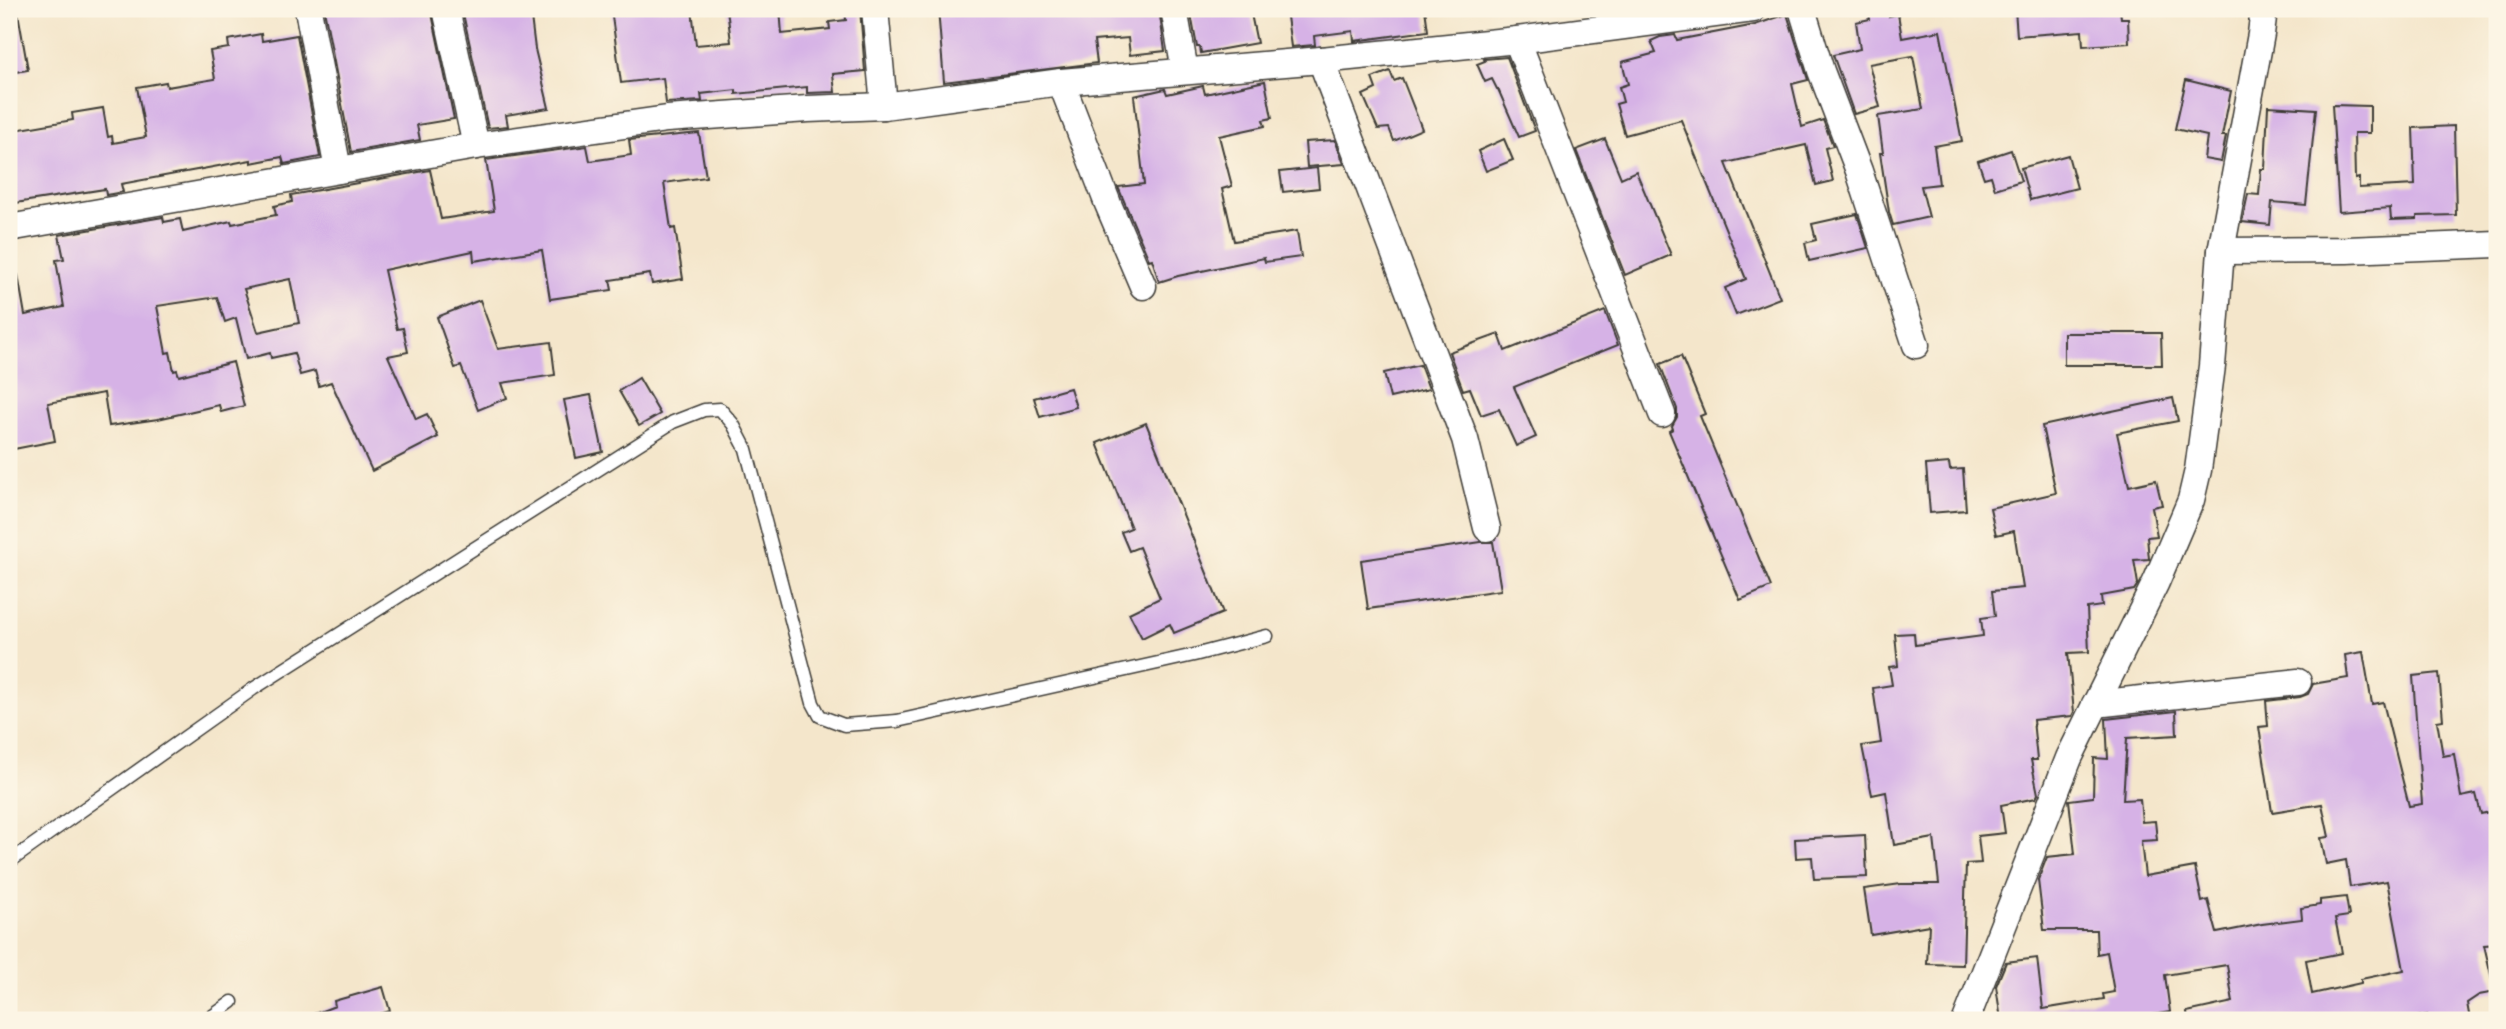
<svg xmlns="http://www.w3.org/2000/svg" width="2506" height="1029" font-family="Kalam,sans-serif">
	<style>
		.building { fill: #d6b2e6; fill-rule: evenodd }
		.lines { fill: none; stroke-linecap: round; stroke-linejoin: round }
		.lane-casing { stroke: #3c3a36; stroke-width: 15 }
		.street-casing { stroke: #3c3a36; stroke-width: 29 }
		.lane { stroke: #fff; stroke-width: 12 }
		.street { stroke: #fff; stroke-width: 26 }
	</style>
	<rect width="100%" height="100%" fill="#fcf5e5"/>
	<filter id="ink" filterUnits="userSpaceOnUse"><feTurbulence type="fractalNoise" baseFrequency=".0143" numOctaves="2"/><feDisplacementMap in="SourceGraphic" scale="14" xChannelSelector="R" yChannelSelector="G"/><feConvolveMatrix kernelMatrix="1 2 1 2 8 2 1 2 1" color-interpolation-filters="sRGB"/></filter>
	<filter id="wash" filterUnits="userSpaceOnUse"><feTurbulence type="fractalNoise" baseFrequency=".00686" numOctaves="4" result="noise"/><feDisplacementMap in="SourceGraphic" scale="28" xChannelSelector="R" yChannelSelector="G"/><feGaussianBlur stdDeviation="1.57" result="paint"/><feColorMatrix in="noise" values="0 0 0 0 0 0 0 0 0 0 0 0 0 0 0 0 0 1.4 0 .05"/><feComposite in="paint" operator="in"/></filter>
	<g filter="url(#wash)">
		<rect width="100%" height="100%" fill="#f4e6cb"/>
		<g id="blocks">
			<g class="building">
				<path d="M 324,9 L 431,9 L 454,119 L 417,125 L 420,140 L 351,152 Z"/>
				<path d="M 462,9 L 530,9 L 535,49 L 549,108 L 506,115 L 508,126 L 488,128 Z"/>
				<path d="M 611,9 L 692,9 L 696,45 L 731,42 L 727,9 L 780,9 L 782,34 L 830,29 L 829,22 L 846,20 L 845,9 L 860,9 L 865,71 L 833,74 L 835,92 L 807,93 L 807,87 L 736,94 L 736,90 L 701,94 L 702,101 L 666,103 L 663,78 L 621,83 Z"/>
				<path d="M 938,9 L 1159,9 L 1165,51 L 1130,55 L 1128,38 L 1094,41 L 1097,63 L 944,82 Z"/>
				<path d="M 1190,9 L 1250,9 L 1257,43 L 1201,53 L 1200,47 L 1197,47 Z"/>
				<path d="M 1286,9 L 1425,9 L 1428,31 L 1354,41 L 1353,31 L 1314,36 L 1315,45 L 1291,47 Z"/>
				<path d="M 1868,9 L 1888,9 L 1889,16 L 1898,14 L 1902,38 L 1940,31 L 1962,141 L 1934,146 L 1939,184 L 1921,186 L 1929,217 L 1893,225 L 1889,212 L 1880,153 L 1883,153 L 1878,116 L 1923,109 L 1913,56 L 1869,64 L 1880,107 L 1854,114 L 1833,55 L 1860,49 L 1856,22 L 1870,19 Z"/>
				<path d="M 2015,9 L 2120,9 L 2121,18 L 2128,18 L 2129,43 L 2083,46 L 2082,31 L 2017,36 Z"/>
				<path d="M 18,13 L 28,70 L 9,73 L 9,14 Z"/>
				<path d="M 1787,14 L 1808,80 L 1792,84 L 1802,127 L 1823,120 L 1833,146 L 1825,148 L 1833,181 L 1816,185 L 1806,145 L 1726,163 L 1780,298 L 1736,315 L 1725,288 L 1746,279 L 1681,120 L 1625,135 L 1616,104 L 1623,102 L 1619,87 L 1628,84 L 1622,62 L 1656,53 L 1651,41 L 1660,37 L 1675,35 L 1677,40 L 1755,25 Z"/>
				<path d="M 261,34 L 262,41 L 297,35 L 320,157 L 284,164 L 282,157 L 251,163 L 251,160 L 121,184 L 123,192 L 106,195 L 105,189 L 9,204 L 9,178 L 15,177 L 9,131 L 73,120 L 72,113 L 103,108 L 108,137 L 112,136 L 113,143 L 146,137 L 137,87 L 166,82 L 167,87 L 215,79 L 210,51 L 229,48 L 228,40 Z"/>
				<path d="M 1507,57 L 1535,131 L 1519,137 L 1498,89 L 1497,89 L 1492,79 L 1485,82 L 1477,64 L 1485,61 L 1484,59 Z"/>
				<path d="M 1390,71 L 1394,81 L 1402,78 L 1422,129 L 1394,141 L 1389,128 L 1378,129 L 1363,95 L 1376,89 L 1372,78 Z"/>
				<path d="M 2186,80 L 2231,91 L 2222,136 L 2226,136 L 2221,162 L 2204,159 L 2207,136 L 2175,129 Z"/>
				<path d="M 1265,81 L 1272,118 L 1263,120 L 1265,126 L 1219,136 L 1232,186 L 1222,189 L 1234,241 L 1297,231 L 1301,257 L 1265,262 L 1264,258 L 1178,276 L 1159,282 L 1152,259 L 1149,260 L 1118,187 L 1144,184 L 1134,96 L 1165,89 L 1167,94 L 1203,86 L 1205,94 Z"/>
				<path d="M 2332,105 L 2370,106 L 2370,133 L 2354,133 L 2355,179 L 2359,178 L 2359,188 L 2415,185 L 2413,128 L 2454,126 L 2456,215 L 2417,216 L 2417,219 L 2391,220 L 2390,208 L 2339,212 Z"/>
				<path d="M 2268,106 L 2316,109 L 2306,205 L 2272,202 L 2270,225 L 2242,222 L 2248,194 L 2259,195 L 2261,169 L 2265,169 Z"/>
				<path d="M 699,133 L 706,177 L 664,183 L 671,229 L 675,228 L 683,279 L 652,284 L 650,274 L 610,280 L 612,290 L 550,299 L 542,250 L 474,261 L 473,251 L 384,270 L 397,329 L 403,328 L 408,352 L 388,356 L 416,419 L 427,414 L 438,437 L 372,471 L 331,382 L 319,386 L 315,371 L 300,375 L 294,353 L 271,358 L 270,353 L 246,359 L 236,318 L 225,322 L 217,297 L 157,306 L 166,353 L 170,352 L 174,371 L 177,370 L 179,376 L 233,362 L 244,406 L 221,412 L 219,405 L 158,419 L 109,426 L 104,393 L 48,403 L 55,441 L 9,450 L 9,276 L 18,275 L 25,315 L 64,307 L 56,260 L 64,259 L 59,235 L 163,217 L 164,222 L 180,219 L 183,232 L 231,221 L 232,224 L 276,215 L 274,206 L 292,202 L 291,195 L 430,170 L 441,219 L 494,211 L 486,160 L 587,146 L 590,161 L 631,155 L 629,140 ZM 290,279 L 299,323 L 258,332 L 244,289 Z"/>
				<path d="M 1504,139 L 1513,160 L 1486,171 L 1478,151 Z"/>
				<path d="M 1605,139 L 1621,178 L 1636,171 L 1671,255 L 1625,275 L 1576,150 Z"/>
				<path d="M 1335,140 L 1344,164 L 1307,167 L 1305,142 Z"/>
				<path d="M 2011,150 L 2021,181 L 1995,189 L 1991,176 L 1984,178 L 1978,161 Z"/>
				<path d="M 2068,155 L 2077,188 L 2030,200 L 2021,168 Z"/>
				<path d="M 1317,168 L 1319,188 L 1283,192 L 1280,172 Z"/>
				<path d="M 1857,214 L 1868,248 L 1809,261 L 1805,243 L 1816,240 L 1812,224 Z"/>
				<path d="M 480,300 L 498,349 L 551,342 L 555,375 L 502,383 L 507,398 L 478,410 L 461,366 L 455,368 L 437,317 Z"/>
				<path d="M 1605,311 L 1618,345 L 1514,387 L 1536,437 L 1516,446 L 1499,409 L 1481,415 L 1470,388 L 1463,390 L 1449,352 L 1499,334 L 1505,351 Z"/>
				<path d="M 2064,333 L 2161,333 L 2162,365 L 2064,365 Z"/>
				<path d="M 1681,356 L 1705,414 L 1700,416 L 1771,587 L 1740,600 L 1669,431 L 1673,429 L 1672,426 L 1677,417 L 1677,409 L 1660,364 Z"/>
				<path d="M 1420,365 L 1429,389 L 1390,398 L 1384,373 Z"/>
				<path d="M 639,378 L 660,414 L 639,426 L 619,391 Z"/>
				<path d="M 1070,388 L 1076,407 L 1040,417 L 1034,398 Z"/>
				<path d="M 591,395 L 603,452 L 576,458 L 564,400 Z"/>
				<path d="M 2173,398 L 2178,421 L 2117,433 L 2129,486 L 2156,480 L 2162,505 L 2152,507 L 2157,536 L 2147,537 L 2149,559 L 2134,560 L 2138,584 L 2134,590 L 2101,596 L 2102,606 L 2087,608 L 2089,652 L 2068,653 L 2074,712 L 2072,716 L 2033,720 L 2037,760 L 2031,760 L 2038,794 L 2036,798 L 2001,805 L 2005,833 L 1978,836 L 1981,863 L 1966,864 L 1963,965 L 1927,964 L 1929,925 L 1871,935 L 1864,889 L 1901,884 L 1939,884 L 1934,838 L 1894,845 L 1886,792 L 1872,795 L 1862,746 L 1881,743 L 1873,688 L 1892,685 L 1889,667 L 1898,666 L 1895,634 L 1914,633 L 1915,645 L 1983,636 L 1981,618 L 1995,616 L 1992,591 L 2023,588 L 2014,531 L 1996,535 L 1990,508 L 2056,493 L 2042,426 Z"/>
				<path d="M 1146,423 L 1223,613 L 1174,633 L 1170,624 L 1142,638 L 1129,613 L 1160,598 L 1139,547 L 1129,551 L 1121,532 L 1131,528 L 1097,443 Z"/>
				<path d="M 1949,463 L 1950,470 L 1963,469 L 1966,510 L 1930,513 L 1926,465 Z"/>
				<path d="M 1481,542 L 1493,542 L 1501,590 L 1368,609 L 1361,560 Z"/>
				<path d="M 2363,652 L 2372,704 L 2383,702 L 2409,806 L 2422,804 L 2413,676 L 2439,673 L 2443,720 L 2437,721 L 2443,756 L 2454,754 L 2461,797 L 2476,794 L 2481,814 L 2497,810 L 2497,944 L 2484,945 L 2495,992 L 2479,995 L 2467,1003 L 2470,1020 L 2428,1020 L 2427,1015 L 2403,1020 L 2188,1020 L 2187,1012 L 2233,1002 L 2227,965 L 2165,975 L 2170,1012 L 2124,1020 L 2001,1020 L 1996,986 L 2006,962 L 2037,958 L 2043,1009 L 2104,999 L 2103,994 L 2114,992 L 2107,952 L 2097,954 L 2096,930 L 2044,930 L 2038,880 L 2047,857 L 2075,854 L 2069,800 L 2093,797 L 2094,758 L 2108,759 L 2106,719 L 2176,711 L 2177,735 L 2127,738 L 2123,800 L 2140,799 L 2142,822 L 2155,821 L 2157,840 L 2141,841 L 2145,876 L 2195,867 L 2202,902 L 2208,900 L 2217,933 L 2262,924 L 2302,919 L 2301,908 L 2320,905 L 2320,900 L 2346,897 L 2349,916 L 2335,918 L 2342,953 L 2306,960 L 2312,994 L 2361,983 L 2361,979 L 2404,970 L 2387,881 L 2350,887 L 2346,860 L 2326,864 L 2321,838 L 2329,837 L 2322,804 L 2272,812 L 2259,727 L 2268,726 L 2266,701 L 2300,697 L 2308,694 L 2313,684 L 2348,678 L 2345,655 Z"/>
				<path d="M 1865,835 L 1867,877 L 1814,879 L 1812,857 L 1796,858 L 1795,839 Z"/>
				<path d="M 383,987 L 390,1011 L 359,1020 L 304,1020 L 303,1018 L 335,1006 L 334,1001 Z"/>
			</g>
		</g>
	</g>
	<g filter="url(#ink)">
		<use href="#blocks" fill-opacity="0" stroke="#3c3a36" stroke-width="2"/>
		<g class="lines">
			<defs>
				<g id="lane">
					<path d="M 9,862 L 253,689 L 673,422 L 704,410 L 720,409 L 733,424 L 746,449 L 813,703 L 820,716 L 844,725 L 897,721 L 1194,655 L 1267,636"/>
					<path d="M 207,1020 L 232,1002"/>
				</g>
				<g id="street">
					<path d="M 308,9 L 338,170"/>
					<path d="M 446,9 L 476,146"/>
					<path d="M 875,9 L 884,106"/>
					<path d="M 1174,9 L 1185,71"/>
					<path d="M 1802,9 L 1821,71 L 1859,171 L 1916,345"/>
					<path d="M 1517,40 L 1662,414"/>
					<path d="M 1321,60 L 1465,439 L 1487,528"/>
					<path d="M 1061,82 L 1108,204 L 1143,286"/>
					<path d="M 9,228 L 476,146 L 667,119 L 808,109 L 884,106 L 1061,82 L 1321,60 L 1517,40 L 1753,9"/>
					<path d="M 2221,251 L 2347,250 L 2497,244"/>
					<path d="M 2095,704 L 2298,682"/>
					<path d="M 1966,1020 L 2069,758 L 2156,582 L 2191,500 L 2198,470 L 2212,366 L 2221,251 L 2261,34 L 2264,9"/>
				</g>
			</defs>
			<use href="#lane" class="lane-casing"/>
			<use href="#street" class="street-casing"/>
			<use href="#lane" class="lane"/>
			<use href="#street" class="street"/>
		</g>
	</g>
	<rect width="2506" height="1029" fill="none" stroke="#fcf5e5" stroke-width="35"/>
</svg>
